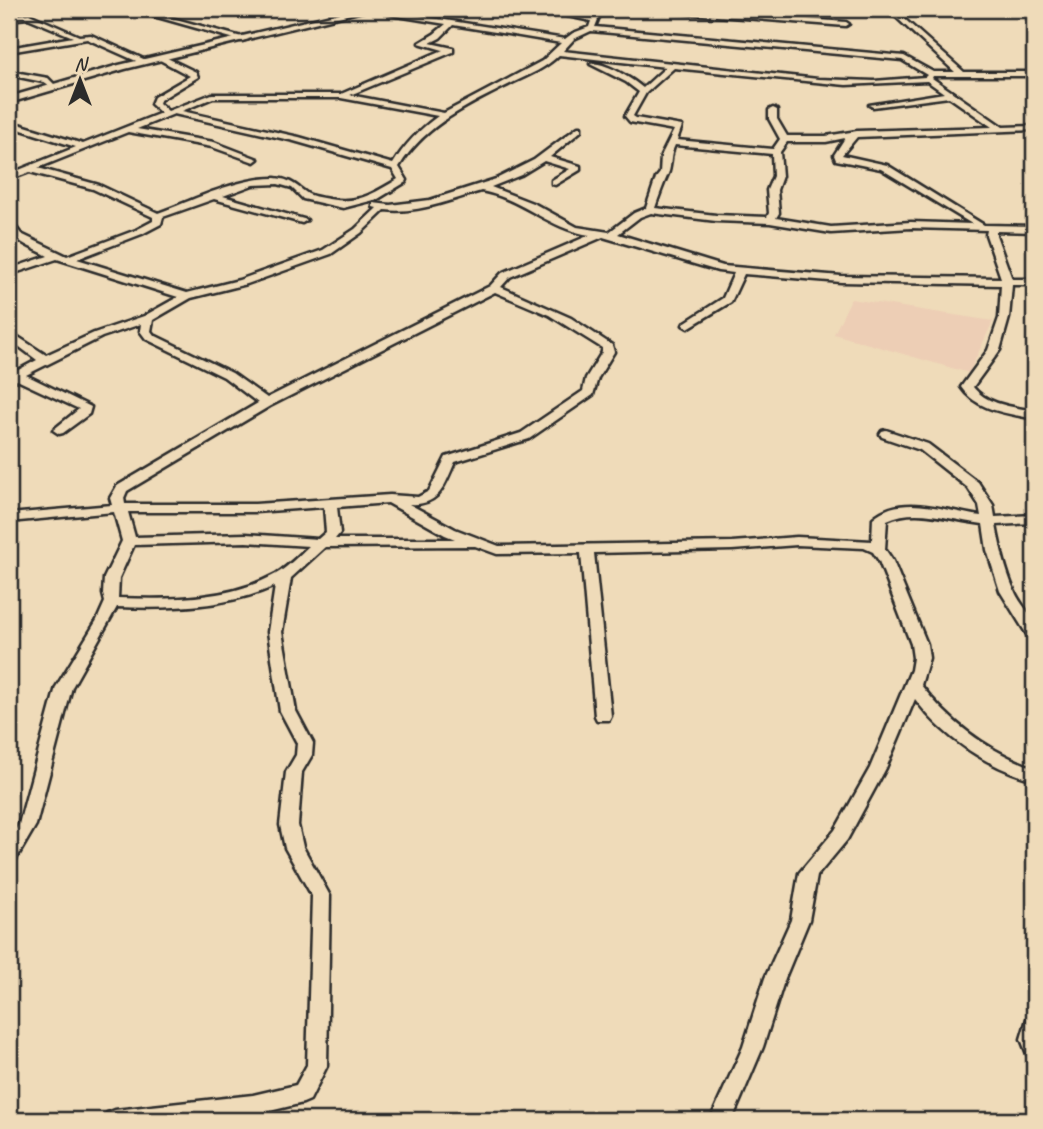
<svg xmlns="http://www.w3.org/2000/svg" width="1043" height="1129" font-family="Caveat,sans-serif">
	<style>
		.built { fill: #edceb5 }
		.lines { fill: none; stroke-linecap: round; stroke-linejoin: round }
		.minor-casing { stroke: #2b2b2b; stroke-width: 5 }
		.tertiary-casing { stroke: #2b2b2b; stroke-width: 5 }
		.minor { fill: #efdbb9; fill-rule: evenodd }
		.tertiary { fill: #efdbb9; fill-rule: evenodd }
	</style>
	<rect width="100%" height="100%" fill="#efdbb9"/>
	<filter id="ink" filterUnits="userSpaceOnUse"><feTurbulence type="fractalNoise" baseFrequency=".0143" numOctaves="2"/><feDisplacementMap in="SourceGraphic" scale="14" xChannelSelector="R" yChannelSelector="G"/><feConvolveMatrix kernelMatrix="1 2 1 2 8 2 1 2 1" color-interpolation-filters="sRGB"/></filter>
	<g filter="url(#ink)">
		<path class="built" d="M 851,299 L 993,321 L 969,373 L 834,334 Z"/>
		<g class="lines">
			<defs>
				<g id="minor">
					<path d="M 129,9 L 139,9 L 249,39 L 242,41 Z"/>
					<path d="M 375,9 L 565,39 L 573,33 L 589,27 L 591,21 L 534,9 C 550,9 577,18 590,16 C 598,15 606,9 616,9 L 599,17 L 595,27 L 904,56 L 933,72 L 955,72 L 896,17 L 869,9 L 879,9 L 900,15 L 964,72 L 1034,72 L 1034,76 L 933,76 L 932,78 L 1003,127 L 1034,126 L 1034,130 L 857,137 L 842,155 L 887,165 L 984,225 L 1034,226 L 1034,232 L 996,231 L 996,235 L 1012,279 L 1034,279 L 1034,285 L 1012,285 L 1009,318 L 1000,350 L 973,387 C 987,405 1014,407 1034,411 L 1034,419 C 1008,413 977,411 961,387 L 988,350 L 999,318 L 1001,285 L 841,282 L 744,274 L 731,302 L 688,328 L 683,325 L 684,323 L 723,298 L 734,273 L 718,271 L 603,237 L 510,277 L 501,287 L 571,318 L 612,345 L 614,352 L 598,378 L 593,395 L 529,439 L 455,462 C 444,486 440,506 409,504 L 455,529 L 499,546 L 732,542 L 797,537 L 872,541 L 873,518 C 901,492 949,512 981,516 L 979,505 L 968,488 L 920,450 L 882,437 L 880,434 L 882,431 L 886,430 L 928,444 L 978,482 L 993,505 L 995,517 L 1034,515 L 1034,523 L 996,525 C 1000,547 1005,569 1014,590 C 1023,611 1035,612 1034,639 L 1029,638 L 1000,591 L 987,550 L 983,524 C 951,521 918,506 887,520 L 885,549 L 893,561 L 927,644 L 929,658 L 921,685 C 951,724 988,751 1034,768 L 1034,780 C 987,767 944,738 915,699 L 886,768 L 847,840 L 817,876 L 809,920 L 785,978 L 763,1047 L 732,1120 L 710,1120 L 743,1047 L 765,978 L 791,920 L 799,873 L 835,830 L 870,768 L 911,670 L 913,658 L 911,644 L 879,561 L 873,552 L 864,548 L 797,545 L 732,550 L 594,553 L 611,716 L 609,720 L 597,720 L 595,716 L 581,553 L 497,554 L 475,546 L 325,547 L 291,578 L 282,632 L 296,711 L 313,743 L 312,755 L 302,772 L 298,825 L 303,847 L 330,896 L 327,1066 L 310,1100 L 303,1103 L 253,1115 L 205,1120 L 104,1120 L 107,1113 L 115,1110 L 253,1095 L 296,1085 L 307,1065 L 312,896 L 285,848 L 280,825 L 286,772 L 296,755 L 297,743 L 280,711 L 268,632 L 275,586 C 227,608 169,609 117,607 L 72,687 L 36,825 L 15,861 L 9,863 L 9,841 L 19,824 L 56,687 L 97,620 L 105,602 L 103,594 L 104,578 L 122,541 L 114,512 L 9,522 L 9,514 L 112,505 L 110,498 L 117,486 L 258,403 L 224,377 L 146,339 L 140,331 L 141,324 L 102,337 L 26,375 L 91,407 L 89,414 L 63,433 L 59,434 L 53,430 L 79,409 L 17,380 L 9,383 L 9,375 L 37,360 L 9,339 L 9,331 L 46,355 L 94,333 L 144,316 L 178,297 L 57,259 L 9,275 L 9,269 L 48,256 C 33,247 9,242 9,221 L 12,222 L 21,234 L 67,256 L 136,230 L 153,221 L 153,217 L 93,189 L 30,172 L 9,180 L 9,174 L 76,147 L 9,126 L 9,121 L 83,144 L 161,113 L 151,104 L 154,97 L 190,76 L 160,60 L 159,58 L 163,56 L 196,72 L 198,77 L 160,100 L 159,103 L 168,111 L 212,94 L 341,94 L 443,50 L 419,43 L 434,34 L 446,24 L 397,16 ZM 453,25 L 561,43 L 542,61 L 444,113 L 350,95 L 453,52 L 453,48 L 430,43 L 440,38 ZM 591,31 L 902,60 L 927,75 L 925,77 L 874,81 L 818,79 L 563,51 L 574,39 ZM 559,55 L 666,67 L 643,88 C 633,79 602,60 590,64 L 626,82 L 639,92 L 625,116 L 630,122 L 674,130 L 661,156 L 660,173 L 656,178 L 646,208 L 634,213 L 609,232 L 577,227 L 535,204 L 491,187 L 521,175 L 544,161 L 570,169 L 552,180 L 552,184 L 555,185 L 580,170 L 580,166 L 550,157 L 581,131 L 581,127 L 578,127 L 534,160 L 496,179 L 430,200 L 390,205 L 373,203 L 373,207 L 377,208 L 355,229 L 323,250 L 239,280 L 187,293 L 77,259 L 142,234 L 161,224 L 163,217 L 214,199 L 302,223 L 307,220 L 223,196 L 253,185 L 278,184 L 292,188 L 303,199 L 343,208 L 378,199 L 406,182 L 407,180 L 399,167 C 425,124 469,105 512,83 C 529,75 546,68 559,55 ZM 674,68 L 846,85 L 927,81 L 944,93 L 869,105 L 873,107 L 949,97 L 992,127 L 857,131 L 826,136 L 787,136 L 777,119 L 777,110 L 773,108 L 769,110 L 769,119 L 780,139 L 773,149 L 677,140 L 682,126 L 636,118 L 633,116 L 646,93 ZM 213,98 L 341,98 L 438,116 C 419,130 405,144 393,164 L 299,137 L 182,111 ZM 174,114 L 294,141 L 392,169 L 398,179 C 370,196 356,205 323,198 C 318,197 312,196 308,194 C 296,186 291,179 275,178 C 236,178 195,200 158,213 L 99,185 L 38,168 L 128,132 L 212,147 L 254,162 L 258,159 L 214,142 L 137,129 ZM 845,138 L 834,155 L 836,160 L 881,169 L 972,224 L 911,222 L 831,227 L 776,218 L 779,213 L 777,190 L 782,176 L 780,152 L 787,142 L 826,142 ZM 675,145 L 772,154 L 773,176 L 767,190 L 769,213 L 767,217 L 716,215 L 655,208 C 659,196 663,185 668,174 C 672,165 669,157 675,145 ZM 481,191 C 521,198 551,230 590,235 L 502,273 L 490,286 L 267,398 L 232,373 L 154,335 L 151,331 L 153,320 L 191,298 L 247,284 L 331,254 L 361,233 L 385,210 C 417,214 451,200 481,191 ZM 651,213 L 716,221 L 770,223 L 831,233 L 911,228 L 987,230 L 986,235 L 1001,278 L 841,276 L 723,266 L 618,234 L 640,217 ZM 495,292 L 549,315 L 602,348 L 602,352 L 586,378 L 583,391 L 521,433 L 446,457 L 429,491 L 418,497 L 390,495 L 255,504 L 125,504 L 124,498 L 127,491 L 270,406 ZM 388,503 L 445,535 L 455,539 L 335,539 L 340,533 L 337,507 ZM 324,507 L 326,532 L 318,539 L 246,534 L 135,537 L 128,512 L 255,512 ZM 246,542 L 309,546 C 299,555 288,567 276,574 C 229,600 170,600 118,598 L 119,578 L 134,545 Z"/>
					<path d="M 648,9 L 674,9 L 846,22 L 849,24 L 846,26 L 651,11 Z"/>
					<path d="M 29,14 L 79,36 L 91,35 L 150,62 L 143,64 L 87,39 L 9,52 L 9,48 L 73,37 L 28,18 L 9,20 L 9,16 Z"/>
					<path d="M 9,71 L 48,78 L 57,87 L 53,89 L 43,82 L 9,75 Z"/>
					<path d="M 1034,1016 L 1034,1056 L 1027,1054 L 1021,1039 L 1027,1019 Z"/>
				</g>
				<path id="tertiary" d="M 357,9 L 371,9 L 125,69 L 9,103 L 9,97 L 119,65 Z"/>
			</defs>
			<use href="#minor" class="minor-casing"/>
			<use href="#tertiary" class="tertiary-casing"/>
			<use href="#minor" class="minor"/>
			<use href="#tertiary" class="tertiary"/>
		</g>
	</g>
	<rect width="1043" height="1129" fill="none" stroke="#efdbb9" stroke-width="35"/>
	<rect x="18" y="18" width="1008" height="1094" fill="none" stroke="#2b2b2b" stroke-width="2.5" filter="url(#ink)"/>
	<g transform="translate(80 80)" stroke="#efdbb9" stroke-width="5" paint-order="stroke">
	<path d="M0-5L12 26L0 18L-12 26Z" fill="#2b2b2b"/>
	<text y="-10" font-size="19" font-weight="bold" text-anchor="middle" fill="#2b2b2b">N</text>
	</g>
</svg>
